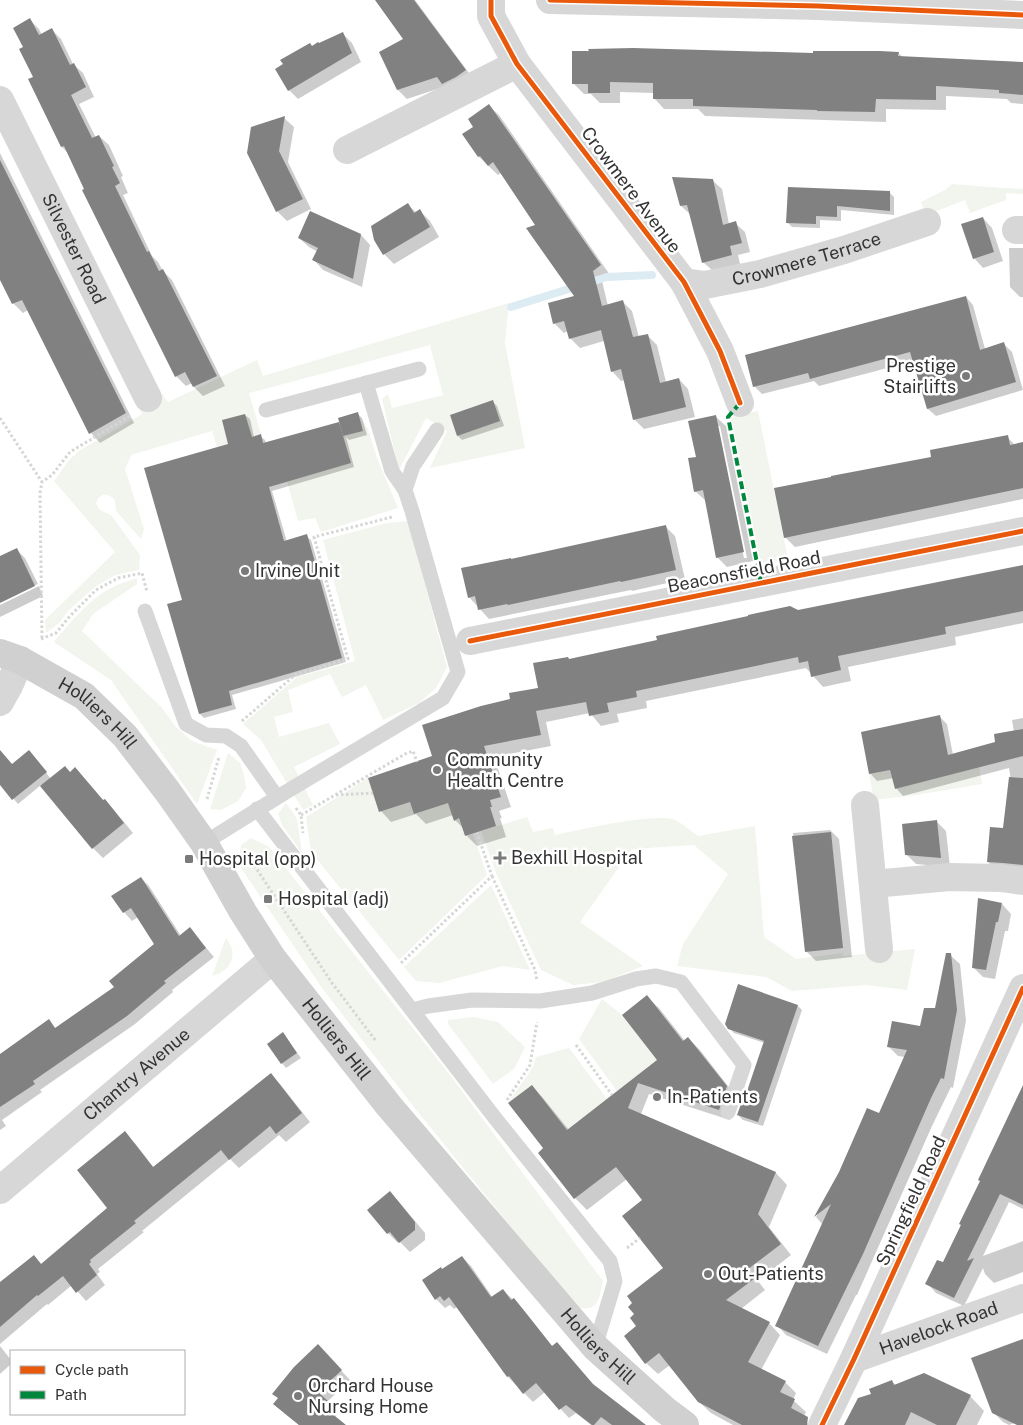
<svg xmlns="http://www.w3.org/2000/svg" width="1023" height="1425" font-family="'Public Sans',sans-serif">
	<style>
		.green { fill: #f1f5ed }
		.shadow { fill: #0003; fill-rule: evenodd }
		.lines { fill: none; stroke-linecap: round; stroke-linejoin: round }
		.stream { stroke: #ddebf3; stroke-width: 8 }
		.building { fill: #818181 }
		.path { stroke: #d6d6d6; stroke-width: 3; stroke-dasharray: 2.5 2.5; stroke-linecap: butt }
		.service { stroke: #d7d7d7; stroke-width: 15 }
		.minor { stroke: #d7d7d7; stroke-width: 28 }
		.secondary { stroke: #d0d0d0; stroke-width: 28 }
		.quiet { stroke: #00873e; stroke-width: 4; stroke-dasharray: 8 4; stroke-linecap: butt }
		.cycleway-casing { stroke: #fff; stroke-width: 8 }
		.cycleway { stroke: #e8590c; stroke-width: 5 }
		.poi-dot { fill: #7a7a7a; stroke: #fff; stroke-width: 2 }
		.labels { text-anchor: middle; stroke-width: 5; stroke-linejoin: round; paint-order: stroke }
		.street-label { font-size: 18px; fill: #333; stroke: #fff }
		.poi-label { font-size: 18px; fill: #333; stroke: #fff; text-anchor: start }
	</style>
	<rect width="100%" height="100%" fill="#fff"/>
	<g class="green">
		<path d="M 952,184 L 990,187 L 1023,189 L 1023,194 L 1006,193 L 1006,200 L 970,213 L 965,200 L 926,215 L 921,202 L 945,190 Z"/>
		<path d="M 509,303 L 505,343 L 525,448 L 430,468 L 447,431 L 426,418 L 399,470 L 382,399 L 388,394 L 392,408 L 443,395 L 430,345 L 249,393 L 261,434 L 217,447 L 212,431 L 131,455 L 125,469 L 144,529 L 141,539 L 116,511 L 115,500 C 108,494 105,493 98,498 L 96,504 L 100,510 L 112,516 L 140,555 L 139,570 L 115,575 L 95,587 L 68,611 L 59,623 L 46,633 L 45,620 L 115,552 L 54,481 L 69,460 L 79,451 L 142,414 L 139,407 L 162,394 L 168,402 L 257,360 L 263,376 Z"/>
		<path d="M 758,411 L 788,559 L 761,564 L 731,417 Z"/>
		<path d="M 359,416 L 368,429 L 377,458 L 398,508 L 321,532 L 315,518 L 298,521 L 287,481 L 351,463 L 343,436 L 363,431 Z"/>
		<path d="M 408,521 L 447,667 L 436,688 L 419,703 L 383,720 L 366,685 L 342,697 L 330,674 L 288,690 L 293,712 L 274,717 L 279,737 L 329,723 L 340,744 L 294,767 L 313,805 L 303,810 L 261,740 L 243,724 L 297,677 L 355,661 L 323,540 L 387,523 Z"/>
		<path d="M 137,578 L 137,584 L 93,614 L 82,631 L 162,708 L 176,727 L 192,741 L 217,750 L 197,804 L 111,680 L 54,642 C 68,625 83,607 101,594 C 112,586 125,582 137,578 Z"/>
		<path d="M 228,753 L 240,763 L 244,775 L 246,788 L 238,801 L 221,810 L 210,809 Z"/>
		<path d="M 979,767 L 982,784 L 916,795 L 874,800 L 869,774 L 890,770 L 895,789 Z"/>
		<path d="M 368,778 L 380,812 L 410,802 L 415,814 L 432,808 L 444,790 L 454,820 L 459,818 L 465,837 L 473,834 L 487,875 L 399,960 L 311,852 L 306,817 Z"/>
		<path d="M 286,803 L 297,819 L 302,853 L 282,825 L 278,814 Z"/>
		<path d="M 527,817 L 533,832 L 553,828 L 555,835 C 578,830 657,812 675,820 C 683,824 691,831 698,836 L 755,826 L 764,937 L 796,959 L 843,953 L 844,956 L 915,949 L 907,990 L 866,985 L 792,991 L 766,977 L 677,966 L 683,944 L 728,874 L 694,845 L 632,849 L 580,922 L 643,966 L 603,982 L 573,985 L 541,970 L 496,873 L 481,831 Z"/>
		<path d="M 251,838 L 269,847 L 450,1075 L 603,1281 C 601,1289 600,1306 589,1308 C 585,1309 580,1308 576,1307 L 413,1106 L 322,988 L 239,865 L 241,845 Z"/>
		<path d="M 491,885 L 530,970 L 503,966 L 439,983 L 416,981 L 404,967 Z"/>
		<path d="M 226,938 C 228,941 231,946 232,949 C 235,964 224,973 212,976 Z"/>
		<path d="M 602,999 L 622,1015 L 657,1060 L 617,1091 L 579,1039 Z"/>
		<path d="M 474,1017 L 498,1022 L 525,1047 L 514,1069 L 493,1084 L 448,1024 L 448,1020 Z"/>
		<path d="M 569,1048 L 607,1099 L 567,1130 L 532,1085 L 508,1103 L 533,1067 L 536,1057 Z"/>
	</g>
	<g class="shadow">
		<path d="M 376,0 L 415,0 L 474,80 L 446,86 L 407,99 L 398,90 L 381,52 L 405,39 Z"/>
		<path d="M 30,20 L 39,29 L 42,35 L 52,30 L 61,39 L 73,64 L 83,73 L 94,97 L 79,104 L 96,138 L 99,136 L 109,145 L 123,176 L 121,177 L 128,193 L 123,195 L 152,256 L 158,262 L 163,271 L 172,280 L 225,386 L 203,396 L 194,387 L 192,383 L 186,386 L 176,376 L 84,191 L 86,190 L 68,153 L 62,147 L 29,80 L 35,77 L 25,48 Z"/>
		<path d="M 343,34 L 352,43 L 361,62 L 298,99 L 289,90 L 312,47 Z"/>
		<path d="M 898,53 L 903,57 L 1023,63 L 1023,104 L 1011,103 L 1007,99 L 946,96 L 946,110 L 886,109 L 886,122 L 705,116 L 698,109 L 664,109 L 654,98 L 654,93 L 620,92 L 620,103 L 600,103 L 591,94 L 584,94 L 573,83 L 815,54 Z"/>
		<path d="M 489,106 L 499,115 L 610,275 L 602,281 L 608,306 L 623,302 L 632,311 L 639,337 L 647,335 L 657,345 L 666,382 L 679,379 L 688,389 L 695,417 L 644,429 L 634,419 L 625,380 L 621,381 L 612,371 L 604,341 L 580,348 L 570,338 L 568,331 L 564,333 L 554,323 L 576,297 L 537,226 L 501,173 L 498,175 L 479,157 L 475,127 Z"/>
		<path d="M 284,118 L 294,127 L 288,162 L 311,209 L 287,221 L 277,211 L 248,153 Z"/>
		<path d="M 0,153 L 134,423 L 100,443 L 91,433 L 28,310 L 23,313 L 13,303 L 0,268 Z"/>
		<path d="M 712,180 L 722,189 L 729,224 L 735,223 L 745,232 L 750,252 L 738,255 L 740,264 L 713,271 L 703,262 L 691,215 L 681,206 Z"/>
		<path d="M 789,188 L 889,192 L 894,197 L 894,215 L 841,210 L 841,221 L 820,220 L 820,228 L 792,227 L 788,223 Z"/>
		<path d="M 408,205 L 417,213 L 420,211 L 430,221 L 439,237 L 394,264 L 384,254 L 375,240 Z"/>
		<path d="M 983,218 L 992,228 L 1003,261 L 983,268 L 974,258 Z"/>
		<path d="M 361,235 L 370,245 L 362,287 L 323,270 L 314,260 L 318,252 L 309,247 L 299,238 Z"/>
		<path d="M 1009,248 L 1023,248 L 1023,297 L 1020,297 L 1010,287 Z"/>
		<path d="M 966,297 L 973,305 L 985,349 L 1004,344 L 1012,352 L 1023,390 L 936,416 L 928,409 L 914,361 L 819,386 L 814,381 L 762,394 L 754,386 Z"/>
		<path d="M 493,402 L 497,406 L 504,426 L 462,440 L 458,436 L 451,416 Z"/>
		<path d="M 357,413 L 362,418 L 367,435 L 349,440 L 346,437 L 354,467 L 272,491 L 287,542 L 306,536 L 311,540 L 346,662 L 232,695 L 236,709 L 204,718 L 200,714 L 183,601 L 230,444 L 245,415 L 250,419 L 254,437 L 260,436 L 265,440 L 266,444 L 339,423 L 342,426 Z"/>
		<path d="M 716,417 L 726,426 L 753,561 L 727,567 L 717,557 L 706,501 L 695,491 L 697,458 ZM 717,426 L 720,426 L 747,558 L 744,558 Z"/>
		<path d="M 1007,437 L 1015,445 L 1023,443 L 1023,499 L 795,547 L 785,537 L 933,458 Z"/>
		<path d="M 665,526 L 675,536 L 685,579 L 632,591 L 631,590 L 489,619 L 469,597 L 511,560 Z"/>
		<path d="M 16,549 L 25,558 L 38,584 L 0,602 L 0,557 Z"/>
		<path d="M 1023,566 L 1023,623 L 955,637 L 956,645 L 848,667 L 851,681 L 823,687 L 806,668 L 646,701 L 647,708 L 617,714 L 619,722 L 601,726 L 590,713 L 546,722 L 551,746 L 494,757 L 511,807 L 499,811 L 502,818 L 500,818 L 506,837 L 477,846 L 466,835 L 464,829 L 455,820 L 453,815 L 426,824 L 416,814 L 391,822 L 381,811 L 434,757 L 511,700 L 539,689 L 568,658 L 570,660 Z"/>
		<path d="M 39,586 L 43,596 L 0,617 L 0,605 Z"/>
		<path d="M 940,717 L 947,724 L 953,755 L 997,743 L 1014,732 L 1012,720 L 1023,718 L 1023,871 L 995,869 L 988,862 L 1004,829 L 1016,812 L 1009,768 L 903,796 L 896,788 L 893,778 L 877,781 L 870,773 Z"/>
		<path d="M 33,756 L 51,779 L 70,773 L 75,769 L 104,801 L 105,800 L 114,810 L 133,833 L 103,858 L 93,848 L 41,785 L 18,804 L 0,783 L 0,759 L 12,765 Z"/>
		<path d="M 936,821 L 946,831 L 950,867 L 916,864 L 906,854 Z"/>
		<path d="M 830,830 L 839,839 L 852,957 L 816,961 L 806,951 L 793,833 Z"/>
		<path d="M 141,878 L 149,886 L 181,936 L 190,929 L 214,957 L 172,990 L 173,992 L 135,1024 L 40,1090 L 42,1092 L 2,1120 L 6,1126 L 0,1130 L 0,1055 L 49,1021 L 56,1029 L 116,987 L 155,944 L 138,917 L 132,921 L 124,912 Z"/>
		<path d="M 1002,904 L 1011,914 L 1008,931 L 1005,931 L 995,979 L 983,977 L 973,967 Z"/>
		<path d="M 950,955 L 960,964 L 966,1021 L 953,1088 L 951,1087 L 932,1126 L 857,1295 L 856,1295 L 827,1354 L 786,1335 L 777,1325 L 823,1225 L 816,1217 L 840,1173 L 879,1115 L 905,1057 L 898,1056 L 888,1046 L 921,1027 L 936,1010 Z"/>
		<path d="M 647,997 L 659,1008 L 685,1041 L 688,1038 L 700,1050 L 738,1099 L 730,1120 L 649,1094 L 641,1114 L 776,1173 L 787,1185 L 769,1227 L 791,1255 L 758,1281 L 765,1290 L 741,1309 L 769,1323 L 780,1335 L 761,1370 L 785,1382 L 796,1393 L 793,1400 L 806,1412 L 803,1418 L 809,1425 L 733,1425 L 711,1413 L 698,1401 L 670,1365 L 658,1374 L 646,1363 L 638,1326 L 665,1268 L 644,1200 L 627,1179 L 587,1210 L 575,1198 L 540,1153 L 545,1149 L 532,1086 L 543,1098 L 569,1130 L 659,1060 Z"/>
		<path d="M 798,1006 L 802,1010 L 763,1126 L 743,1120 L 738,1115 L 743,1108 L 765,1043 L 734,1033 L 729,1028 Z"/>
		<path d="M 283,1034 L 301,1058 L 286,1068 L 282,1063 Z"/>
		<path d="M 271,1075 L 280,1084 L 310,1122 L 286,1142 L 279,1135 L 239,1168 L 230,1159 L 142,1231 L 144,1232 L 98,1269 L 100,1272 L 97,1274 L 105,1285 L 86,1301 L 72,1285 L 48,1305 L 47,1304 L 0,1344 L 0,1285 L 34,1256 L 42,1265 L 109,1208 L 134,1142 L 154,1168 Z"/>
		<path d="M 1023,1089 L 1023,1209 L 1009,1202 L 983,1256 L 1023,1241 L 1023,1272 L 994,1283 L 985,1274 L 983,1268 L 964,1306 L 936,1293 L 927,1283 L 943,1264 Z"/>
		<path d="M 390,1192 L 399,1202 L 425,1233 L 425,1240 L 410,1252 L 399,1241 L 398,1243 L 388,1233 L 368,1210 Z"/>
		<path d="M 462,1257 L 471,1266 L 493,1298 L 503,1290 L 523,1309 L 553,1347 L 596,1388 L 619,1425 L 591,1425 L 576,1413 L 569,1418 L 545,1392 L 533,1402 L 508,1377 L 458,1306 L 454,1309 L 450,1305 L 445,1308 L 436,1299 L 423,1280 L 443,1271 Z"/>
		<path d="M 1023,1340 L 1023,1420 L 1009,1425 L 1003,1422 L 993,1412 Z"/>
		<path d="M 0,1346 L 11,1360 L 11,1364 L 0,1374 Z"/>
		<path d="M 318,1346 L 350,1380 L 327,1402 L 338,1413 L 335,1417 L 343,1425 L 299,1425 L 284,1413 Z"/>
		<path d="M 891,1381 L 896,1385 L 970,1396 L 984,1411 L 977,1425 L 845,1425 L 873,1394 Z"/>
	</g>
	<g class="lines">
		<path class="stream" d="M 511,307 L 607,277 L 652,275"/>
	</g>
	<g class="building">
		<path d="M 375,0 L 414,0 L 466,70 L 456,77 L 442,84 L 437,77 L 397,90 L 379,52 L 403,39 Z"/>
		<path d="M 30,18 L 39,35 L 52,28 L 70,65 L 74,63 L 86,87 L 71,95 L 92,138 L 99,135 L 114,166 L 112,167 L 120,183 L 115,186 L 147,252 L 149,251 L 159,271 L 163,269 L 217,376 L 193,387 L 185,372 L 175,377 L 82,190 L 84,189 L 64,146 L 61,147 L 28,79 L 33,77 L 19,49 L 23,47 L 13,28 Z"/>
		<path d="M 343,32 L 352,53 L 288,91 L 275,69 L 283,64 L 280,60 L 310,43 L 312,46 L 318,42 L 319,43 Z"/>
		<path d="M 633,48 L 813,53 L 813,51 L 879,51 L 899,52 L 898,56 L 1023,62 L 1023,95 L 999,93 L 999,90 L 936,86 L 936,100 L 876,99 L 875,112 L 817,111 L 817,110 L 693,106 L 693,99 L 653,99 L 653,83 L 610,82 L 610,93 L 588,93 L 588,84 L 572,84 L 572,51 L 589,51 L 588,49 Z"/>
		<path d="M 489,104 L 601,265 L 593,271 L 602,306 L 623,300 L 633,337 L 648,334 L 660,383 L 679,378 L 686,407 L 633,420 L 621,369 L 611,372 L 601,330 L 569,339 L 564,321 L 553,324 L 548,303 L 574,296 L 526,228 L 535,225 L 493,162 L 488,166 L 480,156 L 478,157 L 462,134 L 473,127 L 468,119 Z"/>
		<path d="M 285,116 L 279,151 L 303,199 L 276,212 L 247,153 L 251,127 Z"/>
		<path d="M 0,160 L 126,413 L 89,434 L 22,300 L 12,304 L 0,280 Z"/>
		<path d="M 672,177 L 713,179 L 723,225 L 736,221 L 742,243 L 730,246 L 732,255 L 702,263 L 687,205 L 680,206 Z"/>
		<path d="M 788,187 L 890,191 L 890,211 L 837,206 L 837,217 L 816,216 L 816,224 L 786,223 Z"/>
		<path d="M 408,203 L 414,213 L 420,209 L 430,227 L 383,255 L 374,240 L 371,226 Z"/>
		<path d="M 310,211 L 361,234 L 353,279 L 312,260 L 318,248 L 298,238 Z"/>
		<path d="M 983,217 L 994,252 L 973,259 L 961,224 Z"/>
		<path d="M 966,296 L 980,350 L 1004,342 L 1016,382 L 927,409 L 910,352 L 810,379 L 808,373 L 753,387 L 745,355 Z"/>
		<path d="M 493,400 L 500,421 L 457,436 L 450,415 Z"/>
		<path d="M 358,412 L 363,431 L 343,436 L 338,418 Z"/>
		<path d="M 245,414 L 252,437 L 261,434 L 263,443 L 339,422 L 351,463 L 269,487 L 284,541 L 307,534 L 342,658 L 229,691 L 232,705 L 199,714 L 167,604 L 182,600 L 144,468 L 228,444 L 222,420 Z"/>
		<path d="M 716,415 L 744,552 L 716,558 L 703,490 L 694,492 L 688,458 L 696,457 L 688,421 Z"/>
		<path d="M 1008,435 L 1010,445 L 1023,442 L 1023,488 L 784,538 L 774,488 L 831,477 L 831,476 L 931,457 L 930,450 Z"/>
		<path d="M 666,525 L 676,570 L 621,582 L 620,581 L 508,605 L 507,604 L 478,610 L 475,596 L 468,598 L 461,568 L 511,558 L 511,559 Z"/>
		<path d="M 17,548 L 35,586 L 0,603 L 0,556 Z"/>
		<path d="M 1023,565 L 1023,611 L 945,627 L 946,634 L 838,656 L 841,670 L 811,677 L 808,661 L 799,663 L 798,657 L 636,691 L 637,697 L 607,703 L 609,712 L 589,716 L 586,702 L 536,711 L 541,735 L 484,746 L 501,797 L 490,800 L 492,807 L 490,807 L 496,826 L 465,836 L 459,818 L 454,821 L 448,803 L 414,814 L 410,802 L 379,812 L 368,778 L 432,756 L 422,725 L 481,706 L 510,699 L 509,693 L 538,688 L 533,663 L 568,657 L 569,659 L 657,640 L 656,636 L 748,616 L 748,615 L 790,606 L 798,610 Z"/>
		<path d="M 940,715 L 948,755 L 995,742 L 994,734 L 1023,729 L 1023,756 L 895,789 L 890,770 L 869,774 L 861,732 Z"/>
		<path d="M 0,750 L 12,764 L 29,750 L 47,772 L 12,800 L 0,785 Z"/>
		<path d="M 65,766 L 70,772 L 75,767 L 103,800 L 105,799 L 124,823 L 92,849 L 40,786 Z"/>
		<path d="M 1009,777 L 1023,778 L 1023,865 L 1003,863 L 987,862 L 990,827 L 1003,828 Z"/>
		<path d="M 937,820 L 941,858 L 905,855 L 902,824 Z"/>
		<path d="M 831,832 L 843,948 L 805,952 L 792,836 Z"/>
		<path d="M 141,877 L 179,936 L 190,927 L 206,948 L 164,981 L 166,983 L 127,1016 L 33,1081 L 35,1084 L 0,1107 L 0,1054 L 49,1019 L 55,1028 L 114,987 L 109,981 L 154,944 L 131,908 L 123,913 L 111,896 Z"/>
		<path d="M 978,898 L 1002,903 L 998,922 L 996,922 L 986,970 L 972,968 Z"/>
		<path d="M 946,953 L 951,953 L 957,1010 L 944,1079 L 941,1078 L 931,1098 L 863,1254 L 818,1346 L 775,1326 L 831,1204 L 814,1217 L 839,1172 L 867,1108 L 879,1113 L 907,1050 L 887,1047 L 892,1021 L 920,1026 L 924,1008 L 935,1008 Z"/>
		<path d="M 738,984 L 798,1005 L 758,1122 L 737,1115 L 741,1104 L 742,1106 L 764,1041 L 728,1029 L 725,1024 Z"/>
		<path d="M 647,995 L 683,1041 L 688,1037 L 727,1086 L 719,1110 L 638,1083 L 628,1108 L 776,1172 L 758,1214 L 781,1244 L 748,1269 L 755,1278 L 726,1300 L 770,1322 L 748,1362 L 786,1381 L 780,1392 L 795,1399 L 791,1408 L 808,1417 L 807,1425 L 742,1425 L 698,1402 L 659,1353 L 645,1364 L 624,1336 L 636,1326 L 630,1318 L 634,1314 L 628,1307 L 632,1303 L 627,1296 L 663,1268 L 622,1216 L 642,1200 L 616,1167 L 574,1199 L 538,1153 L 543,1148 L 508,1103 L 532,1085 L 567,1130 L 657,1060 L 622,1015 Z"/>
		<path d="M 283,1032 L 297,1053 L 281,1064 L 267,1044 Z"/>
		<path d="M 271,1073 L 302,1113 L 276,1134 L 270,1126 L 229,1160 L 221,1150 L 134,1221 L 136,1223 L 90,1260 L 91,1262 L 89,1264 L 97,1275 L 76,1293 L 63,1276 L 38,1296 L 37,1295 L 0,1327 L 0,1282 L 34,1255 L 41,1264 L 107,1208 L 77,1170 L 125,1131 L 153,1167 Z"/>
		<path d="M 1023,1085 L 1023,1205 L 1000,1194 L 967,1261 L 974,1258 L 954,1298 L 925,1284 L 937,1260 L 943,1262 L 961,1225 L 959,1224 L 980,1181 L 978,1180 Z"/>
		<path d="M 390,1191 L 415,1222 L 415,1230 L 399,1243 L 390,1232 L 387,1234 L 367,1210 Z"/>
		<path d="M 462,1256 L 491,1297 L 503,1289 L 511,1300 L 514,1298 L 552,1346 L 557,1342 L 593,1384 L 646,1425 L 612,1425 L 601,1417 L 594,1425 L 592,1425 L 566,1405 L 559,1410 L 536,1383 L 523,1394 L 509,1376 L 507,1377 L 449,1297 L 444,1301 L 440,1296 L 435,1300 L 422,1280 L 441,1267 L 442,1269 Z"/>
		<path d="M 1023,1339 L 1023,1425 L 1017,1425 L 992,1413 L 971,1358 Z"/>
		<path d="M 318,1344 L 342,1370 L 318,1392 L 330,1403 L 325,1408 L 346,1425 L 299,1425 L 273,1404 L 278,1398 L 272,1394 L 294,1367 Z"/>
		<path d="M 924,1373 L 971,1395 L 956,1425 L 937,1425 L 911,1412 L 905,1425 L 844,1425 L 858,1398 L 871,1394 L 869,1389 L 892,1380 L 894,1385 Z"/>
	</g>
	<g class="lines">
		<g class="path">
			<path d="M 0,418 L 42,482"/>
			<path d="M 42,638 L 40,493 L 42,482 L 52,475 L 70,452 L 130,416"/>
			<path d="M 41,639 L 56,633 L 70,616 L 96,590 L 118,578 L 142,573 L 147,592"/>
			<path d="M 242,721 L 295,675 L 348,659 L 314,537 L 392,517"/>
			<path d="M 336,795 L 373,793"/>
			<path d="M 207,799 L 219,757"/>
			<path d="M 296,808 L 301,815 L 303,833"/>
			<path d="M 301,815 L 405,754 L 413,751 L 417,762"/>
			<path d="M 243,857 L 250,859 L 332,983 L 376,1041"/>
			<path d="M 492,876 L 535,970 L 537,981"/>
			<path d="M 401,963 L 492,876 L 477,833"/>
			<path d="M 576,1045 L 612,1095"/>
			<path d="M 507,1100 L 530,1065 L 537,1022"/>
			<path d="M 627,1248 L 640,1238"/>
		</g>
		<g class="service">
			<path d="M 266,410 L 419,369"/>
			<path d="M 405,490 L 413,466 L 437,430"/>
			<path d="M 145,611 L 186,724 L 206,735 L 226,736 L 241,746 L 277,797"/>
			<path d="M 257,809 L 495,1118 L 610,1261 L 615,1281 L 595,1347"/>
			<path d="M 204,843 L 286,792 L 443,698 L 458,672 L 412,511 L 405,490 L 392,471 L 366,383"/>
			<path d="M 412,1010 L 428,1006 L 472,1000 L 540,1001 L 592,993 L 636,979 L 656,976 L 681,982 L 744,1065 L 728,1112"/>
		</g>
		<g class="minor">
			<path d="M 491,0 L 491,16 L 517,64 L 684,282 L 720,351 L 740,403"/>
			<path d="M 550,0 L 818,6 L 1023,15"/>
			<path id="s1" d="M 0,100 L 148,398"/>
			<path d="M 347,150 L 517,64"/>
			<path d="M 1016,230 L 1023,230"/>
			<path id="s2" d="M 684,282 L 705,285 L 760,274 L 844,250 L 927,222"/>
			<path d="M 470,641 L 1023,531"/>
			<path d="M 0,702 L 9,686 L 20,660"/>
			<path d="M 865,805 L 879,949"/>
			<path d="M 873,884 L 950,877 L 1001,878 L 1023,881"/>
			<path id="s3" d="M 0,1190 L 273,959"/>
			<path id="s4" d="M 854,1359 L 1023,1298"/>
			<path d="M 822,1425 L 854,1359 L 1023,988"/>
		</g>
		<path class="secondary" id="s5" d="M 0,653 L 20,660 L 84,696 L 125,736 L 168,792 L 204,843 L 243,912 L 273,959 L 389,1106 L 595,1347 L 665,1410 L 685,1425"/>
		<path class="quiet" d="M 740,403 L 728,417 L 761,583"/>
		<defs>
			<g id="cycleway">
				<path d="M 491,0 L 491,16 L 517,64 L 684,282 L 720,351 L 740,403"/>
				<path d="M 550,0 L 818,6 L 1023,15"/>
				<path d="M 470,641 L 1023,531"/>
				<path d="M 822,1425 L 854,1359 L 1023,988"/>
			</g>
		</defs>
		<use href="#cycleway" class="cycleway-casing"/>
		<use href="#cycleway" class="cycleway"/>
	</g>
	<g class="poi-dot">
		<circle cx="966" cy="376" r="5"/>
		<circle cx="245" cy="571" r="5"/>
		<circle cx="437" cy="770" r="5"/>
		<path d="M497.5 850.5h5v5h5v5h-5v5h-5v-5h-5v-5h5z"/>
		<rect x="184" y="854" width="10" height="10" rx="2.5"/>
		<rect x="263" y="894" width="10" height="10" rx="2.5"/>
		<circle cx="657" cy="1097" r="5"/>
		<circle cx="708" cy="1274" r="5"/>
		<circle cx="298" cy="1396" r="5"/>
	</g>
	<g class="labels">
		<g class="street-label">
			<text transform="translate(631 190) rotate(53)" y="6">Crowmere Avenue</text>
			<text dy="6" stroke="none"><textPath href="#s1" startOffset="166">Silvester Road</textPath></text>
			<text dy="6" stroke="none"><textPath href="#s2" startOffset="126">Crowmere Terrace</textPath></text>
			<text transform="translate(744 572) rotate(-11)" y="6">Beaconsfield Road</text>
			<text dy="6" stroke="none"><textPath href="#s5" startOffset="116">Holliers Hill</textPath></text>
			<text dy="6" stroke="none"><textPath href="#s5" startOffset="522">Holliers Hill</textPath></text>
			<text dy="6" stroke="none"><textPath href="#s3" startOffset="179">Chantry Avenue</textPath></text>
			<text transform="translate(911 1201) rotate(-65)" y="6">Springfield Road</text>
			<text dy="6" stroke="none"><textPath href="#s4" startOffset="90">Havelock Road</textPath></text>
			<text dy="6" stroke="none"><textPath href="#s5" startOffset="926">Holliers Hill</textPath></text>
		</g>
		<g class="poi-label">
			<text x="956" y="372" text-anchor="end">Prestige<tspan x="956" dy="21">Stairlifts</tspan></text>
			<text x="255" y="577">Irvine Unit</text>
			<text x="447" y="766">Community<tspan x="447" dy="21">Health Centre</tspan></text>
			<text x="511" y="864">Bexhill Hospital</text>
			<text x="199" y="865">Hospital (opp)</text>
			<text x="278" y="905">Hospital (adj)</text>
			<text x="667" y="1103">In-Patients</text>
			<text x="718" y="1280">Out-Patients</text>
			<text x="308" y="1392">Orchard House<tspan x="308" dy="21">Nursing Home</tspan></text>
		</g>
	</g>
	<rect x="10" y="1350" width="175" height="65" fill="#ffffff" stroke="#adadad"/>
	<rect x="20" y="1366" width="25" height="8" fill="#e8590c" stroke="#adadad"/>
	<text x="55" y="1375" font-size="15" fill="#333333">Cycle path</text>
	<rect x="20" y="1391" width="25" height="8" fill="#00873e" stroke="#adadad"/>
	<text x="55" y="1400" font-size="15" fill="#333333">Path</text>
</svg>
